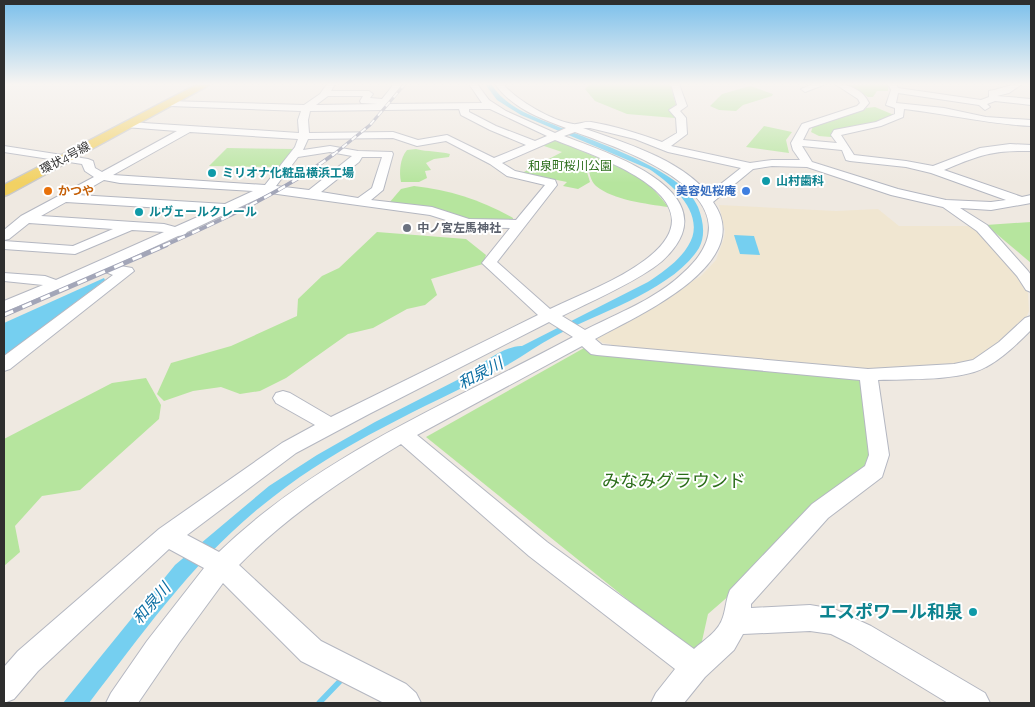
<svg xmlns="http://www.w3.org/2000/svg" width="1035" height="707" font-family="Raleway,'Noto Sans JP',sans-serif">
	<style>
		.education { fill: #f0e6d1 }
		.green { fill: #b6e59e }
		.water { fill: #75cff0 }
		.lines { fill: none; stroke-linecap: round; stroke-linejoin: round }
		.stream { stroke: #75cff0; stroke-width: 5.5 }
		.minor-casing { stroke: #b4b7c1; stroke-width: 2 }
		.major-casing { stroke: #c9c9c9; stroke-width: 3 }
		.minor { fill: #fff; fill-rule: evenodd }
		.major { fill: #f2d163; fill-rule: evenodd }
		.rail-far2-casing { stroke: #a3a6b8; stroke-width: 3 }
		.rail-far1-casing { stroke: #a3a6b8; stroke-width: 4 }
		.rail-casing { stroke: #a3a6b8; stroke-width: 5 }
		.rail-far2 { stroke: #fff; stroke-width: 2; stroke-dasharray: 6; stroke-linecap: butt }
		.rail-far1 { stroke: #fff; stroke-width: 2.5; stroke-dasharray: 8; stroke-linecap: butt }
		.rail { stroke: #fff; stroke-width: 3; stroke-dasharray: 10; stroke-linecap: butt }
		.culture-dot { fill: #0f9aa8; stroke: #fff; stroke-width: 2 }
		.food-dot { fill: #e8710a; stroke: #fff; stroke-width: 2 }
		.shop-dot { fill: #3f7fe0; stroke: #fff; stroke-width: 2 }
		.worship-dot { fill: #6b7280; stroke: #fff; stroke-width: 2 }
		.labels { text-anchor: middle; stroke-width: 4; stroke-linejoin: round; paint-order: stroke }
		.far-street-label { font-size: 12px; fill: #2e2e2e; stroke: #fff }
		.far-park-label { font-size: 12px; fill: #2c6e1b; stroke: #fff }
		.far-culture-label { font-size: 12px; font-weight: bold; fill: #0d838f; stroke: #fff; text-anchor: start }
		.far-food-label { font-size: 12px; font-weight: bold; fill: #c56008; stroke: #fff; text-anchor: start }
		.far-shop-label { font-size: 12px; font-weight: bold; fill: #366cbe; stroke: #fff; text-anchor: end }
		.far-worship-label { font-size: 12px; font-weight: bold; fill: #5b616d; stroke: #fff; text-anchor: start }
		.water-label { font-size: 16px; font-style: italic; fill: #0d6fa3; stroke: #fff }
		.near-park-label { font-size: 18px; fill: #2c6e1b; stroke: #fff }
		.near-culture-label { font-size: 18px; font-weight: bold; fill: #0d838f; stroke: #fff; text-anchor: end }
	</style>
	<rect width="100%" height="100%" fill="#efe9e1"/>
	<path class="education" d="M 719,205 L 836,211 L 878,209 L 899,226 L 977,226 L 1017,273 L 1028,293 L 1029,311 L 1024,322 L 978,359 L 955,365 L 871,370 L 611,346 L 611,344 L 603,343 L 597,339 L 597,337 L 701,276 L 716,260 L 724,238 L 725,231 Z"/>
	<g class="green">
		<path d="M 590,84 L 670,84 L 676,105 L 672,107 L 675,118 L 627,114 L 595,101 L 585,89 Z"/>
		<path d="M 872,84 L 888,84 L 888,91 L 877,91 L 873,97 L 868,97 L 848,85 Z"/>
		<path d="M 750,86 L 773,94 L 772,96 L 743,105 L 736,111 L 719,110 L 710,106 L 722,94 Z"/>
		<path d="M 875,107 L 894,115 L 887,120 L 831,133 L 831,137 L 819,136 L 811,132 L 814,123 L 866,109 L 866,108 Z"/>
		<path d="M 764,126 L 792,132 L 786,140 L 789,153 L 746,147 Z"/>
		<path d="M 555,139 L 598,158 L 586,164 L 586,169 L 590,182 L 578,189 L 563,186 L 567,182 L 522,173 L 562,152 L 541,145 Z"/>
		<path d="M 227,148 L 295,149 L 280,167 L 209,166 Z"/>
		<path d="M 416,149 C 428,152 439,151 450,154 L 449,157 L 434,159 L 426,163 L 431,170 L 425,171 L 427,178 L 419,182 L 401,182 C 399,172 400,158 407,150 Z"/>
		<path d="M 599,158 C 627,169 651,182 668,207 C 647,204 613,200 596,186 C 590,180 589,172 588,164 Z"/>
		<path d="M 414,186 C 450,190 481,200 513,218 L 513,222 L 478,222 L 389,203 L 401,189 Z"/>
		<path d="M 1031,222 L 1031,263 L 986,225 Z"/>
		<path d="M 377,232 L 466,239 L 486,255 L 483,264 L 431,279 L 437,295 L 425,305 L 407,309 L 373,328 L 348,334 L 286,378 L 260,391 L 240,394 L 221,387 L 193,391 L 164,401 L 157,394 L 171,363 L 231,346 L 297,316 L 298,299 L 322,276 L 339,268 Z"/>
		<path d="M 584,348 L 864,379 L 870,463 L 762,567 L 708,614 L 700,650 L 690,650 L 426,437 Z"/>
		<path d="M 146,378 L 161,405 L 159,419 L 80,490 L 42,496 L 15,526 L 20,552 L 4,566 L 4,439 L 112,383 Z"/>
	</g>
	<g class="water">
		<path d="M 485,84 L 491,84 C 505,106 529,115 552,124 C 589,140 683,169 698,207 C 703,220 706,235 699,248 C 673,290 597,313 555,336 C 536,346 519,359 500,369 C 421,409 343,442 273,497 C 199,553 145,630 89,703 L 63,703 L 175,565 L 269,486 L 317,455 L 375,422 L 467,375 C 479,365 506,345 522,346 L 648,282 C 663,272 679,261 688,246 C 708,215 672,184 649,169 L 521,115 L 497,100 Z"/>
		<path d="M 734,235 L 754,236 L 760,255 L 740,254 Z"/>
		<path d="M 104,278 L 105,280 L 4,356 L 4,323 Z"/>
	</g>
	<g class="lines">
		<path class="stream" d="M 319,703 L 342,679"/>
		<defs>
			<g id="minor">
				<path d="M 327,84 L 335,84 L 331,91 L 369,91 L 373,94 L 370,98 L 382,99 L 394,84 L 402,84 L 387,104 L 482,103 L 469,84 L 477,84 L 489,100 L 506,111 L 555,133 L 566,128 C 539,118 512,108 495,84 L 503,84 C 516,100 552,121 573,124 C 578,125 585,121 591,122 C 615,126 640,134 662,142 L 677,133 L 676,118 L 669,110 L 677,105 L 671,84 L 679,84 L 687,106 L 680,111 L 686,118 L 687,134 L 671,146 L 750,163 L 772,160 L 800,160 L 793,150 L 791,143 L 802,124 L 857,106 L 860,103 L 858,99 L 835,84 C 849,84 863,90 869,103 L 863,110 L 809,128 L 803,140 L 837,143 L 831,135 L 834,130 L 876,122 L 895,114 L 895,108 L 886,105 L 891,90 L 888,84 L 896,84 L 898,88 L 981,100 L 989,97 L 989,91 C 1000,89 1011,84 1022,84 L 1009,93 L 997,96 L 1031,99 L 1031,105 L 995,101 L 987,104 L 990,107 L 985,110 L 979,105 L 898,93 L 896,103 L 944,108 L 986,117 L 1031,120 L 1031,126 C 988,124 947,114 904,109 L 903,117 L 881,126 L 841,135 L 854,155 L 906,161 L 933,166 L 980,148 L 1010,144 L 1031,145 L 1031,151 C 993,150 979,155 944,170 L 1022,197 L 1031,195 L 1031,203 L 991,210 L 960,208 L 987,225 L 1028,271 L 1031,275 L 1031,292 L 1026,290 L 1017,276 L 977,231 L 943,207 L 891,195 L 807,167 L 772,166 L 753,169 L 713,202 C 758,264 634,317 595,339 L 602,345 L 868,369 L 954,364 L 973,360 L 999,342 L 1025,318 L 1031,316 L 1031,330 C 1018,343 1003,358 986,367 C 962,381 907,379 878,380 L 889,455 L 882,477 L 828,518 L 751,604 L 751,608 L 810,605 L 834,609 L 871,626 L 985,693 L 990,703 L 948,703 L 851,644 L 831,634 L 810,631 L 743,634 L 734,650 L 705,677 L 684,703 L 651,703 L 656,693 L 675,669 L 529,556 L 401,444 C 343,479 286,517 239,565 L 321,641 L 406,684 L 416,693 L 421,703 L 384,703 L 301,661 L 223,583 L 179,643 L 138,703 L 106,703 L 111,693 L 147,641 L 204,568 L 169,549 L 38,671 L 14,699 L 4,703 L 4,667 L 18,651 L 159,529 L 282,443 L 315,425 L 276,403 L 273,398 L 276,393 L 283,391 L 290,393 L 331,417 L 538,315 L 482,263 L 510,228 L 468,227 L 430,215 L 270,193 L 187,232 L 185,235 L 178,236 L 115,265 L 132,268 L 134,271 L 10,369 L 4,371 L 4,356 L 113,275 L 103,271 L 4,312 L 4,301 L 43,285 L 4,281 L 4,273 L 45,276 L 56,280 L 164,232 L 132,230 L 75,254 L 4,249 L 4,241 L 73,246 L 113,229 L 29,223 L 9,239 L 4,240 L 4,230 L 21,216 L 94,177 L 85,171 L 82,164 L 4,152 L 4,146 L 88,159 L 93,161 L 95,168 L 102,172 L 177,131 L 125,127 L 125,123 L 128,122 L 299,133 L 298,120 L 301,111 L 170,106 L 167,105 L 167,101 L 304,105 L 320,94 ZM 328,96 L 363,96 L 360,101 L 361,103 L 378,104 L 316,105 ZM 459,109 L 461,115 L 490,130 L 526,145 L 494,158 L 447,135 L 418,140 L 393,132 L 309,133 L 308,120 L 310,111 ZM 469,109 L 490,109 L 547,136 L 535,141 L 496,126 L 469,112 ZM 583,128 L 590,128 L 635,139 L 668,152 L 741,168 L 708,194 C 682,160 623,142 583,128 ZM 190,132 L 298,139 L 295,147 L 265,185 L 113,175 ZM 575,132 C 628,151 766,199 683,273 C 656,299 618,313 585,330 L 562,316 C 592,301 625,287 653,268 C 665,260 677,247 682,234 C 701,181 599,150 564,136 ZM 393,138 L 417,146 L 446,141 L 490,164 L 507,176 L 545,185 L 516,220 L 469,219 L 432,207 L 371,200 L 383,190 L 393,154 L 392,152 L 358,151 L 330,146 L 303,150 L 308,139 ZM 555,140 C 600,158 727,199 645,260 C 617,281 581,294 550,309 L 497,262 L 557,185 L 555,180 L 515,171 L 502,163 ZM 802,146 L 842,150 L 846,160 L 850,161 L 906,167 L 931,173 L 1006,200 L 991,202 L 946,200 L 898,189 L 812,162 ZM 330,152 L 352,156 L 309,190 L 276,186 L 298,157 ZM 362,157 L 382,157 L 372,188 L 358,198 L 321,192 L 359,162 ZM 104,180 L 120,183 L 253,191 L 225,204 L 78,195 ZM 66,202 L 211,211 L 175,227 L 164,224 L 41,216 ZM 549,322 L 573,337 C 452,402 319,455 219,552 L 187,535 L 296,453 L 369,414 ZM 582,346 L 591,354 L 597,355 L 860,380 L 869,455 L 865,466 L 812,504 L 730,590 C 726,599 726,608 723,617 C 719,631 704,640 694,649 L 547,542 L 417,435 Z"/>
				<path d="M 813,84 L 826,84 L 805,92 L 801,89 Z"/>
			</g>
			<path id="major" d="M 198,84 L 211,84 L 9,194 L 4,196 L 4,185 Z"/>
		</defs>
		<use href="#minor" class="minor-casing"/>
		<use href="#major" class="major-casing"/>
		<use href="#minor" class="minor"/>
		<use href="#major" class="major"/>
		<defs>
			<path id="rail-far2" d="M 333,155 L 370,125 L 405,84"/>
			<path id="rail-far1" d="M 163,246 C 222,220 283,192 334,154"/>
			<path id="rail" d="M 4,315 L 166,245"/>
		</defs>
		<use href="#rail-far2" class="rail-far2-casing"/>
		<use href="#rail-far1" class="rail-far1-casing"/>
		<use href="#rail" class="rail-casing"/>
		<use href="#rail-far2" class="rail-far2"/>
		<use href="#rail-far1" class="rail-far1"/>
		<use href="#rail" class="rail"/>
	</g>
	<linearGradient id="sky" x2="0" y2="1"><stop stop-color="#7abfeb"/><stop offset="0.46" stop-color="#f8f5f2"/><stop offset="1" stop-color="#f8f5f2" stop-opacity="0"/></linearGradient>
	<rect width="1035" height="183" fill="url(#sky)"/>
	<g class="culture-dot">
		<circle cx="212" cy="173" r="5"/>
		<circle cx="766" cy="181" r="5"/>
		<circle cx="139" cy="212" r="5"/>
		<circle cx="973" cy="612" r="5"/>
	</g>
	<circle class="food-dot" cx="48" cy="191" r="5"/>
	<circle class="shop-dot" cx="746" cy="191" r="5"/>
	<circle class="worship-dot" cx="407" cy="228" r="5"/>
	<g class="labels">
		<g class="far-street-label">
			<text transform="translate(65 158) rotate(-28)" y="4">環状4号線</text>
		</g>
		<g class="far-park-label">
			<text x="570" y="170">和泉町桜川公園</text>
		</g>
		<g class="far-culture-label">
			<text x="222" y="177">ミリオナ化粧品横浜工場</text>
			<text x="776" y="185">山村歯科</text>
			<text x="149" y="216">ルヴェールクレール</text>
		</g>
		<g class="far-food-label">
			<text x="58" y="195">かつや</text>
		</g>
		<g class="far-shop-label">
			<text x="736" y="195">美容処桜庵</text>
		</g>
		<g class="far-worship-label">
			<text x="417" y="232">中ノ宮左馬神社</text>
		</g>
		<g class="water-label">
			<text transform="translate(480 373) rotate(-28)" y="6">和泉川</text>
			<text transform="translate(151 603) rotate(-49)" y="6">和泉川</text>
		</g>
		<g class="near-park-label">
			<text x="674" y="487">みなみグラウンド</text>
		</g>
		<g class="near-culture-label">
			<text x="963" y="618">エスポワール和泉</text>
		</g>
	</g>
	<rect width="1035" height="707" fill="none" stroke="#2e2e2e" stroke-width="10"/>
</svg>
